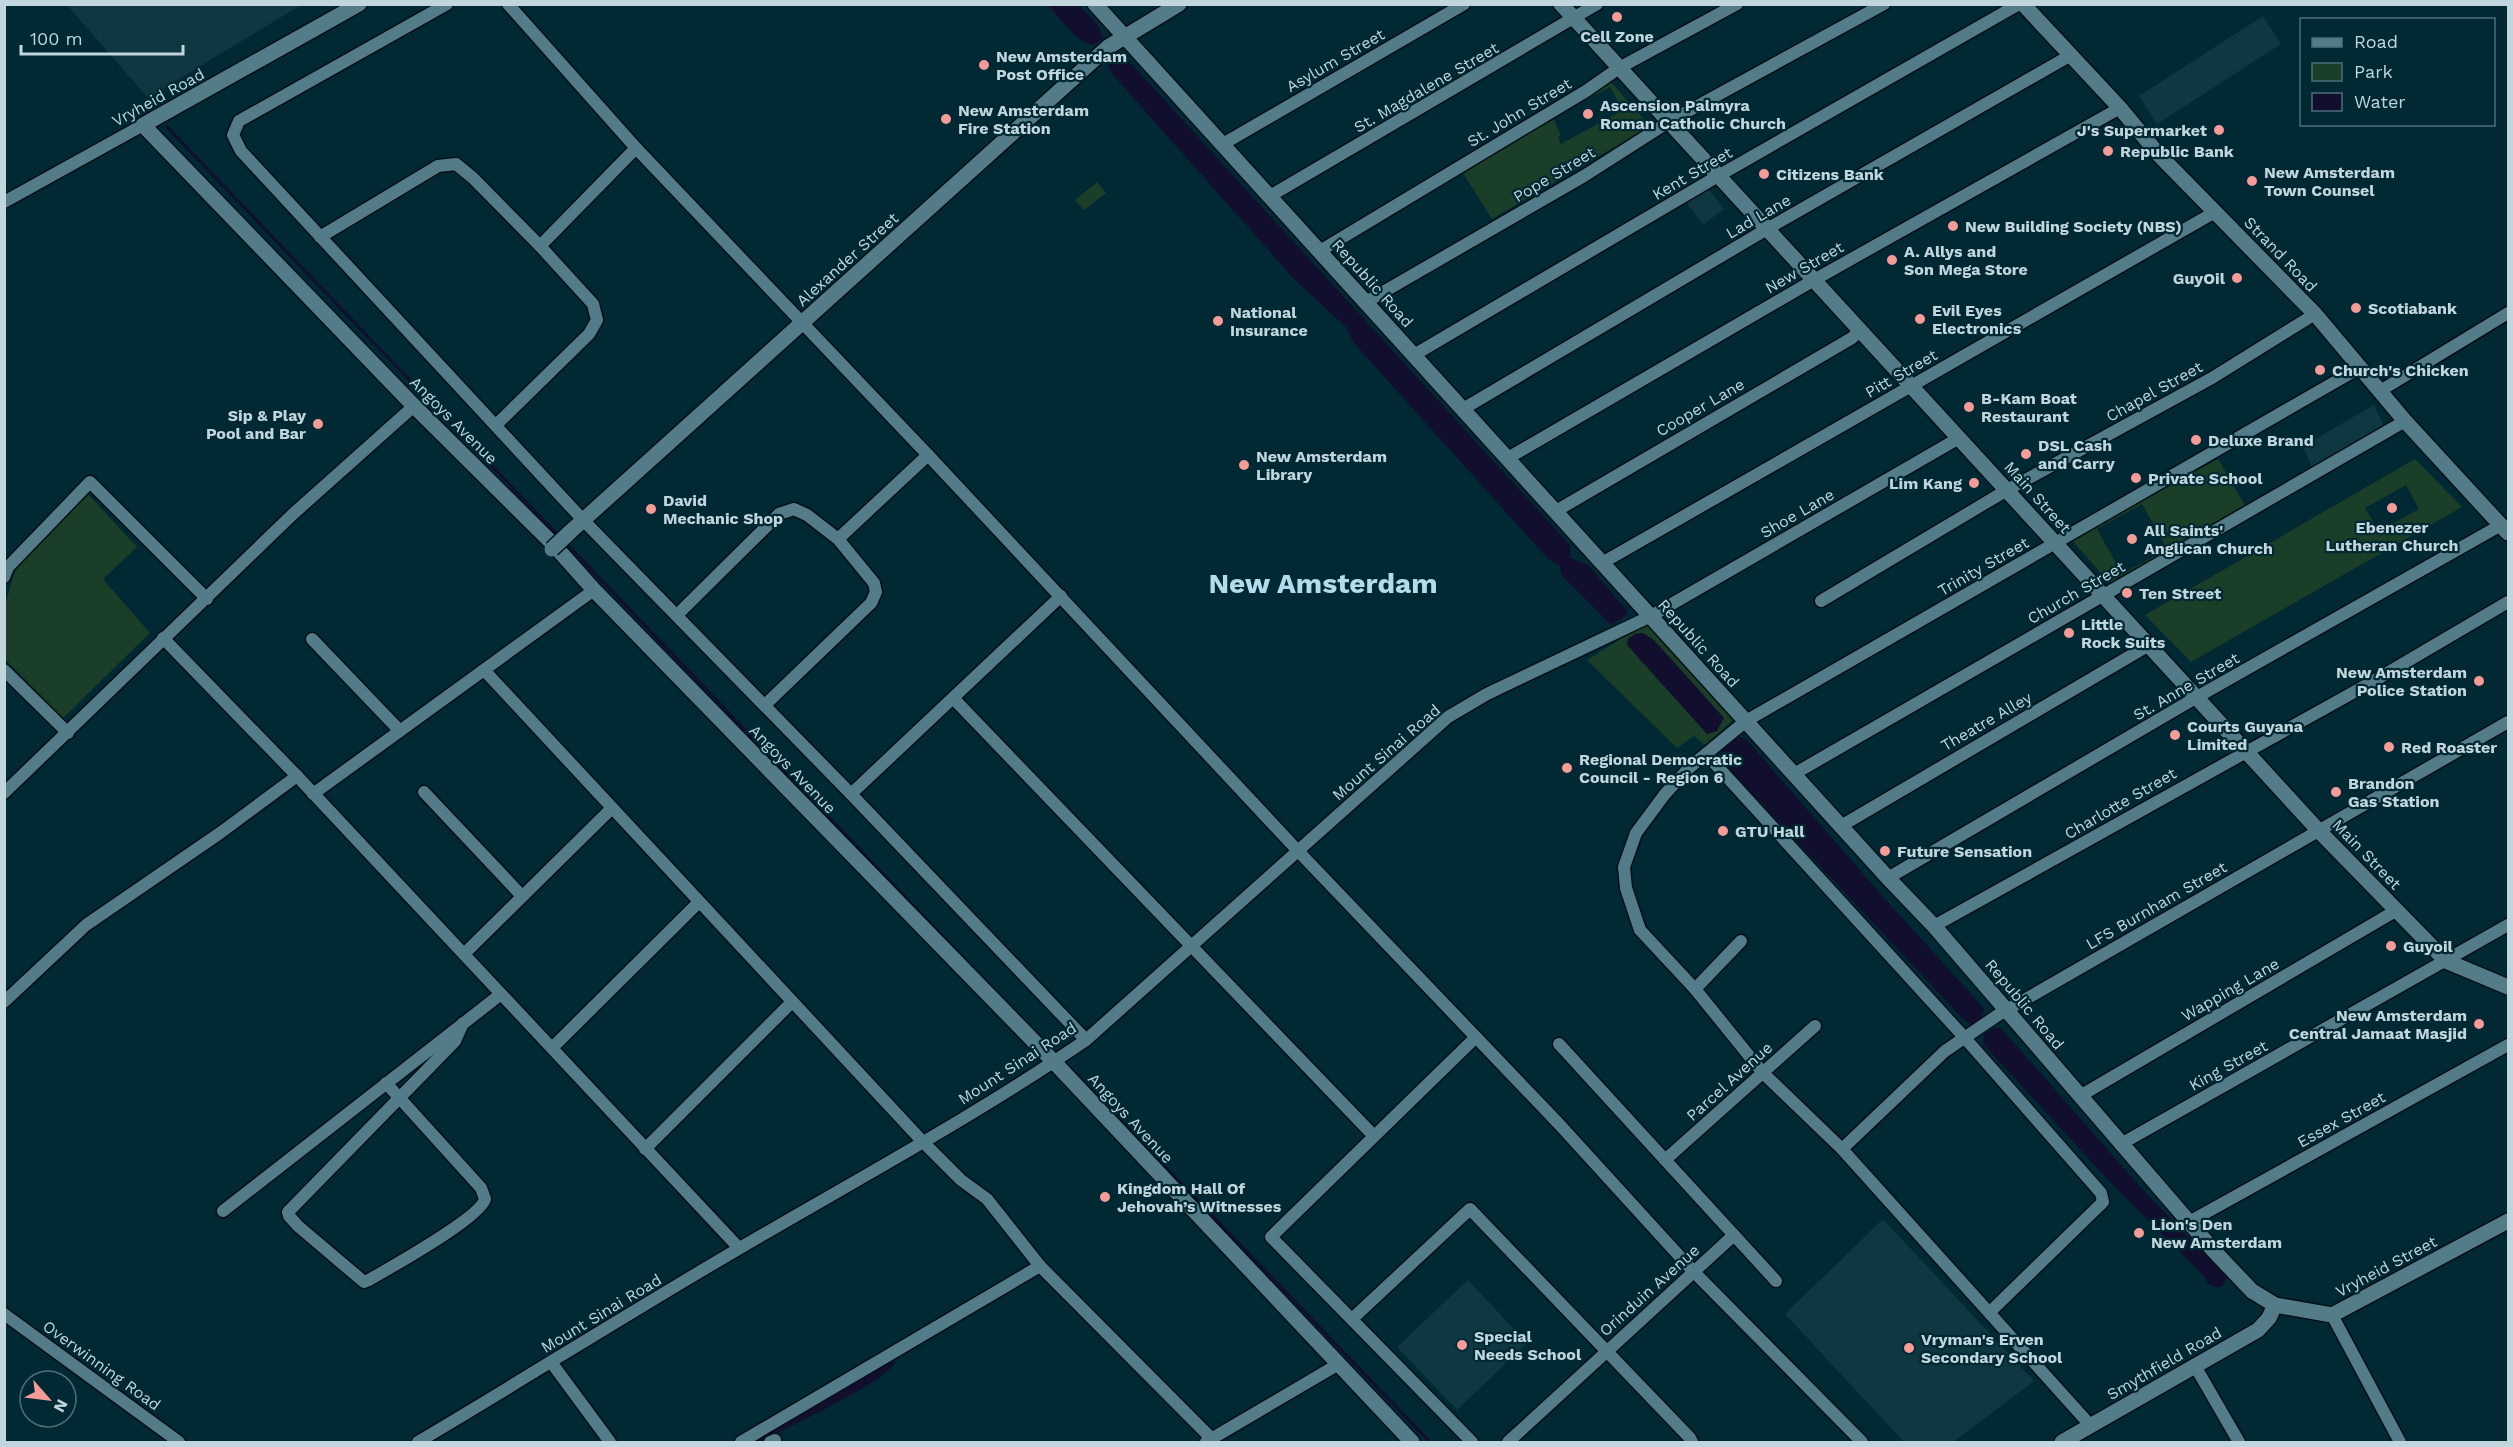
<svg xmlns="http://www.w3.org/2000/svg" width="2513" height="1447" font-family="'Work Sans',sans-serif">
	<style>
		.built { fill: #0f3741 }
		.green { fill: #1a3e27; fill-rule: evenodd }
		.water { fill: #120e2e }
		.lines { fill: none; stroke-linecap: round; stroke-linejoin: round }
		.stream { stroke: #120e2e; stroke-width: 3 }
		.minor-casing { stroke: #001016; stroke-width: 15 }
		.tertiary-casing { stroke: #001016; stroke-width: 18 }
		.minor { stroke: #547c88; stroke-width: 12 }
		.tertiary { stroke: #547c88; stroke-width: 15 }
		.tertiary-bridge-casing { stroke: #001016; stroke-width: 18; stroke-linecap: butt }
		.tertiary-bridge { stroke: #547c88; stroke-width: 15 }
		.poi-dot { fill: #f59b98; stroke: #002934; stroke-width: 2 }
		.labels { text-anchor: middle; stroke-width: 4.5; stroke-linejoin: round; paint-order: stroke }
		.poi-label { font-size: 16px; font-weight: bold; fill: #c1d6dc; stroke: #002934; text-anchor: start }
		.street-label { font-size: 16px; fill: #c1d6dc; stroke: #002934 }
		.town-label { font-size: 28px; font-weight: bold; fill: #b2dcea; stroke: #002934 }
	</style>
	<rect width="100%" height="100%" fill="#002934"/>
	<g class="built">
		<path d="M 67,5 L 301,5 L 148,98 Z"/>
		<path d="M 2263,16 L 2281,44 L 2157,124 L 2139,96 Z"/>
		<path d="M 1707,187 L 1724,209 L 1703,225 L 1687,203 Z"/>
		<path d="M 2374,405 L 2384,426 L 2312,467 L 2303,446 Z"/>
		<path d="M 1883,1219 L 2034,1381 L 1953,1442 L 1904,1442 L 1785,1314 Z"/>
		<path d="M 1468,1280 L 1527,1343 L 1457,1410 L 1397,1347 Z"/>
	</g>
	<g class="green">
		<path d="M 1610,81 L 1650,126 L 1492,219 L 1461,170 ZM 1610,87 L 1623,110 L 1561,144 L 1558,137 L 1561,135 L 1553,118 Z"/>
		<path d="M 1097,182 L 1106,193 L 1084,210 L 1075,200 Z"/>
		<path d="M 2218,459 L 2246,507 L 2112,586 L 2072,540 ZM 2142,504 L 2167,549 L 2122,574 L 2097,529 Z"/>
		<path d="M 2415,459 L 2462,507 L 2191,662 L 2145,615 ZM 2406,485 L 2419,509 L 2379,531 L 2365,508 Z"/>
		<path d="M 87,493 L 137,547 L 103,579 L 150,633 L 63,718 L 5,659 L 5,604 L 17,566 Z"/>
		<path d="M 1646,623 L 1734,719 L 1705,745 L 1694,736 L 1677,748 L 1587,660 Z"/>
	</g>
	<g class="water">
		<path d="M 1048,5 L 1079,5 L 1098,25 L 1103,38 C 1102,38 1096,44 1095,44 C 1082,49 1056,14 1048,5 Z"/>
		<path d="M 1119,52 L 1130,62 L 1570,545 L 1571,558 L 1588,565 L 1628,612 L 1626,616 L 1613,624 L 1609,623 L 1562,576 L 1560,566 L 1548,559 L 1353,342 L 1347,328 L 1295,280 L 1113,75 L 1106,60 L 1112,54 Z"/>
		<path d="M 1643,633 L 1654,640 L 1724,718 L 1717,731 L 1707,734 L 1627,645 L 1628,639 L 1635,634 Z"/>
		<path d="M 1740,737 L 1746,739 L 1885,899 L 1975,998 L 1984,1010 L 1979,1020 L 1970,1024 L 1963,1019 L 1722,761 L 1720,755 C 1725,745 1729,739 1740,737 Z"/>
		<path d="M 1995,1028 L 2000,1028 L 2016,1045 L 2143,1190 L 2220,1270 L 2226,1278 L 2222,1287 C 2211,1287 2208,1285 2203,1275 L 2112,1184 L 1983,1044 L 1984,1034 Z"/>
		<path d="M 896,1361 C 887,1382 785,1428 760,1442 L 747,1442 L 888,1362 Z"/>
	</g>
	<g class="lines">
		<g class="stream">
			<path d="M 167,127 L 558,535"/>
			<path d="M 565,542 L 1044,1042"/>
			<path d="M 1070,1068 L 1430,1442"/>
		</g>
		<defs>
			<g id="minor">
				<path d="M 447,4 L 239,121 L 233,135 L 241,151 L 583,520 L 851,794 L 1086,1040"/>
				<path d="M 508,4 L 636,148 L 928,455 L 1299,852 L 1559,1124 L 1693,1271 L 1862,1442"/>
				<path d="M 1223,144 L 1464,4"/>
				<path d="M 1270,196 L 1597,4"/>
				<path d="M 4,202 L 143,125"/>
				<path d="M 320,237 L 438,166 L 456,164 L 473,178 L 540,246 L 593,304 L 597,320 L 589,334 L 496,425"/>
				<path d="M 540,246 L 636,148"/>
				<path d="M 1320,251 L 1586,91 L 1619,68 L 1737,4"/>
				<path d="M 1366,302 L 1584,176 L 1670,121 L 1884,4"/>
				<path d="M 1414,355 L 1718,176 L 2019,4"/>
				<path d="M 2380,391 L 2508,313"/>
				<path d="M 1463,409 L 1767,229 L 2071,55"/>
				<path d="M 1508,458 L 1814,280 L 2120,108"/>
				<path d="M 1556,511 L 1852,338 L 1860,330"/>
				<path d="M 838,539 L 928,455"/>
				<path d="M 1602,563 L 2215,212"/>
				<path d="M 4,577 L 8,567 L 90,482 L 207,599"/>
				<path d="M 1821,601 L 2007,490 L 2212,378 L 2315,314"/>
				<path d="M 677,615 L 779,514 L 794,509 L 807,515 L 838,539 L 874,583 L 876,592 L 871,603 L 765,705"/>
				<path d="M 163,638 L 297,776 L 739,1248"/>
				<path d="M 312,639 L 400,731"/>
				<path d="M 4,670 L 68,733"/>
				<path d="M 484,670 L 923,1142 L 961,1180 L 987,1199 L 1040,1266 L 1212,1439"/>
				<path d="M 953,698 L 1373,1135"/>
				<path d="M 1706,754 L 1964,1037 L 2101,1193 L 2103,1202 L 1990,1312"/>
				<path d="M 1794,774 L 2405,421"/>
				<path d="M 424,792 L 522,896"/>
				<path d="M 4,793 L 293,514 L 414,406"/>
				<path d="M 313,794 L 594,590"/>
				<path d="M 851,794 L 1061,596"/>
				<path d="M 1841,826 L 2149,645"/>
				<path d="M 1888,878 L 2197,697 L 2501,525"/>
				<path d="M 1934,926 L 2372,682 L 2508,602"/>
				<path d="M 464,954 L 612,808"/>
				<path d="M 1695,989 L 1741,941"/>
				<path d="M 4,1002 L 86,925 L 220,833 L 297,776"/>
				<path d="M 1559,1044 L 1776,1281"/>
				<path d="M 552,1048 L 699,902"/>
				<path d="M 386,1083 L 481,1188 L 485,1199 C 480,1218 391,1267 369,1280 L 364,1282 L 298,1226 L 289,1216 L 288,1212 L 455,1041 L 463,1023"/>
				<path d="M 2080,1096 L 2397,910"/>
				<path d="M 2121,1144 L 2508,925"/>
				<path d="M 645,1149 L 792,1002"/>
				<path d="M 1842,1149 L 1945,1051 L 1998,1015 L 2508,722"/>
				<path d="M 1665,1160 L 1815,1026"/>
				<path d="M 223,1211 L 501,994"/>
				<path d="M 2189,1222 L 2508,1045"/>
				<path d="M 4,1314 L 179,1442"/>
				<path d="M 2332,1315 L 2400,1442"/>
				<path d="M 1352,1319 L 1470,1209 L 1690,1438 L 1692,1442"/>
				<path d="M 551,1362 L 610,1442"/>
				<path d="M 2195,1366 L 2239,1442"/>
				<path d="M 2091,1426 L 1842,1149 L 1763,1073 L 1695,989 L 1640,930 L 1626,888 L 1624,867 L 1636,833 L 1665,794 L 1689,768 L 1746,721 L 2361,367"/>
				<path d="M 418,1442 C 526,1378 632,1311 740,1248 C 856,1180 975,1116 1086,1040 L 1448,717 L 1487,694 L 1651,616 L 1959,438"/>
				<path d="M 741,1442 L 1040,1266"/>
				<path d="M 770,1442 L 775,1440"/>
				<path d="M 1206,1442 L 1337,1365"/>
				<path d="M 1472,1442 L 1271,1237 L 1475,1038"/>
				<path d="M 1508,1442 L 1734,1235"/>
			</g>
			<g id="tertiary">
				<path d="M 359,4 L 143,125 L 414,406 L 553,544 L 594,590 L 1054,1062 L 1412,1442"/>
				<path d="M 1095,4 L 1888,878 L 1934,926 L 2214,1251 L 2252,1291 L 2275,1305 L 2332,1315 L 2508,1221"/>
				<path d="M 1561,4 L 2318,830 L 2446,961 L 2508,987"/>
				<path d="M 2023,4 L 2120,108 L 2159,155 L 2315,314 L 2405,421 L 2508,533"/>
				<path d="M 570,532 L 1108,47 L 1179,4"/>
				<path d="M 2062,1442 L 2258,1330 L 2269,1318 L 2275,1305"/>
			</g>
		</defs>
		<use href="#minor" class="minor-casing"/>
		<use href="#tertiary" class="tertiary-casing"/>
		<use href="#minor" class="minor"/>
		<use href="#tertiary" class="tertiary"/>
		<defs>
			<path id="tertiary-bridge" d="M 552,549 L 570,532"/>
		</defs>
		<use href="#tertiary-bridge" class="tertiary-bridge-casing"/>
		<use href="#tertiary-bridge" class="tertiary-bridge"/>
	</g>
	<g class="poi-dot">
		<circle cx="1617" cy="17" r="6"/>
		<circle cx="984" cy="65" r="6"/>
		<circle cx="1588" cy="114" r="6"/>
		<circle cx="946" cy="119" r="6"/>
		<circle cx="2219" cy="130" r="6"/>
		<circle cx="2108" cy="151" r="6"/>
		<circle cx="1764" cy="174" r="6"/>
		<circle cx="2252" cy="181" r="6"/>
		<circle cx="1953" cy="226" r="6"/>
		<circle cx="1892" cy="260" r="6"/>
		<circle cx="2237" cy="278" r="6"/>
		<circle cx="2356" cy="308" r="6"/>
		<circle cx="1920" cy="319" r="6"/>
		<circle cx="1218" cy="321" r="6"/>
		<circle cx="2320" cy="370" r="6"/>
		<circle cx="1969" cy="407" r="6"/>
		<circle cx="318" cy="424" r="6"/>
		<circle cx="2196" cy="440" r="6"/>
		<circle cx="2026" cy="454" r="6"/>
		<circle cx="1244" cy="465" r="6"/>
		<circle cx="2136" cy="478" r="6"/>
		<circle cx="1974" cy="483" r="6"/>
		<circle cx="2392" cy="508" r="6"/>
		<circle cx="651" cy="509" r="6"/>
		<circle cx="2132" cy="539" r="6"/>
		<circle cx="2127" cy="593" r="6"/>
		<circle cx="2069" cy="633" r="6"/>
		<circle cx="2479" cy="681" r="6"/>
		<circle cx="2175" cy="735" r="6"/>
		<circle cx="2389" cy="747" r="6"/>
		<circle cx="1567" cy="768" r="6"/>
		<circle cx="2336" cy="792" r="6"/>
		<circle cx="1723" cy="831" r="6"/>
		<circle cx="1885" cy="851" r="6"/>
		<circle cx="2391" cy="946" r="6"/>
		<circle cx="2479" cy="1024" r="6"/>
		<circle cx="1105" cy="1197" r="6"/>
		<circle cx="2139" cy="1233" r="6"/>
		<circle cx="1462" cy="1345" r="6"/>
		<circle cx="1909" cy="1348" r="6"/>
	</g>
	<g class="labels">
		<g class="poi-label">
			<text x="1617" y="42" text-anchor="middle">Cell Zone</text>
			<text x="996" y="62">New Amsterdam<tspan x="996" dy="18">Post Office</tspan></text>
			<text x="1600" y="111">Ascension Palmyra<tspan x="1600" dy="18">Roman Catholic Church</tspan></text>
			<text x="958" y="116">New Amsterdam<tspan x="958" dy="18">Fire Station</tspan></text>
			<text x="2207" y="136" text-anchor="end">J's Supermarket</text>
			<text x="2120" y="157">Republic Bank</text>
			<text x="2264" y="178">New Amsterdam<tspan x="2264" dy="18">Town Counsel</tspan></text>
			<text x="1776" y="180">Citizens Bank</text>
			<text x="1965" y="232">New Building Society (NBS)</text>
			<text x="1904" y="257">A. Allys and<tspan x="1904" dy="18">Son Mega Store</tspan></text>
			<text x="2225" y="284" text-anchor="end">GuyOil</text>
			<text x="2368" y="314">Scotiabank</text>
			<text x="1932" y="316">Evil Eyes<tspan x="1932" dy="18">Electronics</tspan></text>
			<text x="1230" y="318">National<tspan x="1230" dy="18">Insurance</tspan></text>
			<text x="2332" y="376">Church's Chicken</text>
			<text x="1981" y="404">B-Kam Boat<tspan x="1981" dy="18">Restaurant</tspan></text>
			<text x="306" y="421" text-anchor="end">Sip &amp; Play<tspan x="306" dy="18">Pool and Bar</tspan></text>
			<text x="2208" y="446">Deluxe Brand</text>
			<text x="2038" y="451">DSL Cash<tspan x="2038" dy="18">and Carry</tspan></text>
			<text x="1256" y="462">New Amsterdam<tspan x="1256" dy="18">Library</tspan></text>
			<text x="2148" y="484">Private School</text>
			<text x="1962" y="489" text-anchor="end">Lim Kang</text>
			<text x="663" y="506">David<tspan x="663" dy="18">Mechanic Shop</tspan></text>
			<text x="2392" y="533" text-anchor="middle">Ebenezer<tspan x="2392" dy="18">Lutheran Church</tspan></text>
			<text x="2144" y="536">All Saints'<tspan x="2144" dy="18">Anglican Church</tspan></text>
			<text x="2139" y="599">Ten Street</text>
			<text x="2081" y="630">Little<tspan x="2081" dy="18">Rock Suits</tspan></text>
			<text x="2467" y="678" text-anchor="end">New Amsterdam<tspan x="2467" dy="18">Police Station</tspan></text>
			<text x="2187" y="732">Courts Guyana<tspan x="2187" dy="18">Limited</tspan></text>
			<text x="2401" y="753">Red Roaster</text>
			<text x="1579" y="765">Regional Democratic<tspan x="1579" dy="18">Council - Region 6</tspan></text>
			<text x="2348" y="789">Brandon<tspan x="2348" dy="18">Gas Station</tspan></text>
			<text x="1735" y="837">GTU Hall</text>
			<text x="1897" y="857">Future Sensation</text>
			<text x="2403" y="952">Guyoil</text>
			<text x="2467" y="1021" text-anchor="end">New Amsterdam<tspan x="2467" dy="18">Central Jamaat Masjid</tspan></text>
			<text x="1117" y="1194">Kingdom Hall Of<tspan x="1117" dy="18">Jehovah’s Witnesses</tspan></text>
			<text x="2151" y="1230">Lion's Den<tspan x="2151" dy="18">New Amsterdam</tspan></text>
			<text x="1474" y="1342">Special<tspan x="1474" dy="18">Needs School</tspan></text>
			<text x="1921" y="1345">Vryman's Erven<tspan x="1921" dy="18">Secondary School</tspan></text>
		</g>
		<g class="street-label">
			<text transform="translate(1335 60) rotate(-30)" y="6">Asylum Street</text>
			<text transform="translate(1426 87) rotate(-30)" y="6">St. Magdalene Street</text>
			<text transform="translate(158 97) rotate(-29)" y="6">Vryheid Road</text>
			<text transform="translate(1519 112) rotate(-31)" y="6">St. John Street</text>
			<text transform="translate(1692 173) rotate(-30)" y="6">Kent Street</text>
			<text transform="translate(1554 174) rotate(-31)" y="6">Pope Street</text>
			<text transform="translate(1758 216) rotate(-30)" y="6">Lad Lane</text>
			<text transform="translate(2281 254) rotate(46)" y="6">Strand Road</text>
			<text transform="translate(847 259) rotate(-42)" y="6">Alexander Street</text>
			<text transform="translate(1804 267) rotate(-30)" y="6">New Street</text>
			<text transform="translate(1373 283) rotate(48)" y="6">Republic Road</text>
			<text transform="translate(1901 373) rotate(-30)" y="6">Pitt Street</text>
			<text transform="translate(2154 391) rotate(-29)" y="6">Chapel Street</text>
			<text transform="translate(1700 407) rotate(-30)" y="6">Cooper Lane</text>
			<text transform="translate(454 420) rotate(45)" y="6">Angoys Avenue</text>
			<text transform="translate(2038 497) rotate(48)" y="6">Main Street</text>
			<text transform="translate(1797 513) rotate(-30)" y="6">Shoe Lane</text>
			<text transform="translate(1983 566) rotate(-30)" y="6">Trinity Street</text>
			<text transform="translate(2076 592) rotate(-30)" y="6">Church Street</text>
			<text transform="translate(1699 643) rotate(48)" y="6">Republic Road</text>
			<text transform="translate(2186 686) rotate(-30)" y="6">St. Anne Street</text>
			<text transform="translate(1986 721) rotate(-30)" y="6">Theatre Alley</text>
			<text transform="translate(1386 752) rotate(-41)" y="6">Mount Sinai Road</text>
			<text transform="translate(793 769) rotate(46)" y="6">Angoys Avenue</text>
			<text transform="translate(2120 803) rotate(-30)" y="6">Charlotte Street</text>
			<text transform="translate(2367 854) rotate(46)" y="6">Main Street</text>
			<text transform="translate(2156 905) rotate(-30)" y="6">LFS Burnham Street</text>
			<text transform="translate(2230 989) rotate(-30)" y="6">Wapping Lane</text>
			<text transform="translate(2025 1004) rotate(50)" y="6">Republic Road</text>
			<text transform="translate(1017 1063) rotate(-33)" y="6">Mount Sinai Road</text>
			<text transform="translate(2228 1065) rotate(-29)" y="6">King Street</text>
			<text transform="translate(1729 1081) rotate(-42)" y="6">Parcel Avenue</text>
			<text transform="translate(1131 1118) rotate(47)" y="6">Angoys Avenue</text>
			<text transform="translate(2341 1119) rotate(-29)" y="6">Essex Street</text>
			<text transform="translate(2386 1266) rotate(-28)" y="6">Vryheid Street</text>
			<text transform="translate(1649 1290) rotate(-42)" y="6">Orinduin Avenue</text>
			<text transform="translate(601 1313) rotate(-31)" y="6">Mount Sinai Road</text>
			<text transform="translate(2164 1363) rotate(-30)" y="6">Smythfield Road</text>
			<text transform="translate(102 1365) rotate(36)" y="6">Overwinning Road</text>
		</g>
		<g class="town-label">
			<text x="1323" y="593">New Amsterdam</text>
		</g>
	</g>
	<rect width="2513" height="1447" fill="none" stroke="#c1d6dc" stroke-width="12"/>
	<rect x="2300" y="18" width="195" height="108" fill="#002934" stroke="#4d6e77" stroke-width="1.5"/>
	<rect x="2312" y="38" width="30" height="9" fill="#547c88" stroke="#4d6e77" stroke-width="1.5"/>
	<text x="2354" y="48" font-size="18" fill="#c1d6dc">Road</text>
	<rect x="2312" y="63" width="30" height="18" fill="#1a3e27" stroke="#4d6e77" stroke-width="1.5"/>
	<text x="2354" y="78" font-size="18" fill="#c1d6dc">Park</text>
	<rect x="2312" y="93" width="30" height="18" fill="#120e2e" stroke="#4d6e77" stroke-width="1.5"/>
	<text x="2354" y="108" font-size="18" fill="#c1d6dc">Water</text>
	<g transform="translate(48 1399) rotate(118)"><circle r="28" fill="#002934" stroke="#4d6e77" stroke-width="1.5"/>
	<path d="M0-4.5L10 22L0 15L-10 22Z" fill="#f59b98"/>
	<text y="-9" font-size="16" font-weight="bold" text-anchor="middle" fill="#c1d6dc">N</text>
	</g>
	<path d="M21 45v9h162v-9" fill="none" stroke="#c1d6dc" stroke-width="3"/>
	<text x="30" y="45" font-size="18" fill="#c1d6dc" stroke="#002934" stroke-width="4.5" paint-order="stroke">100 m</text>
</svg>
